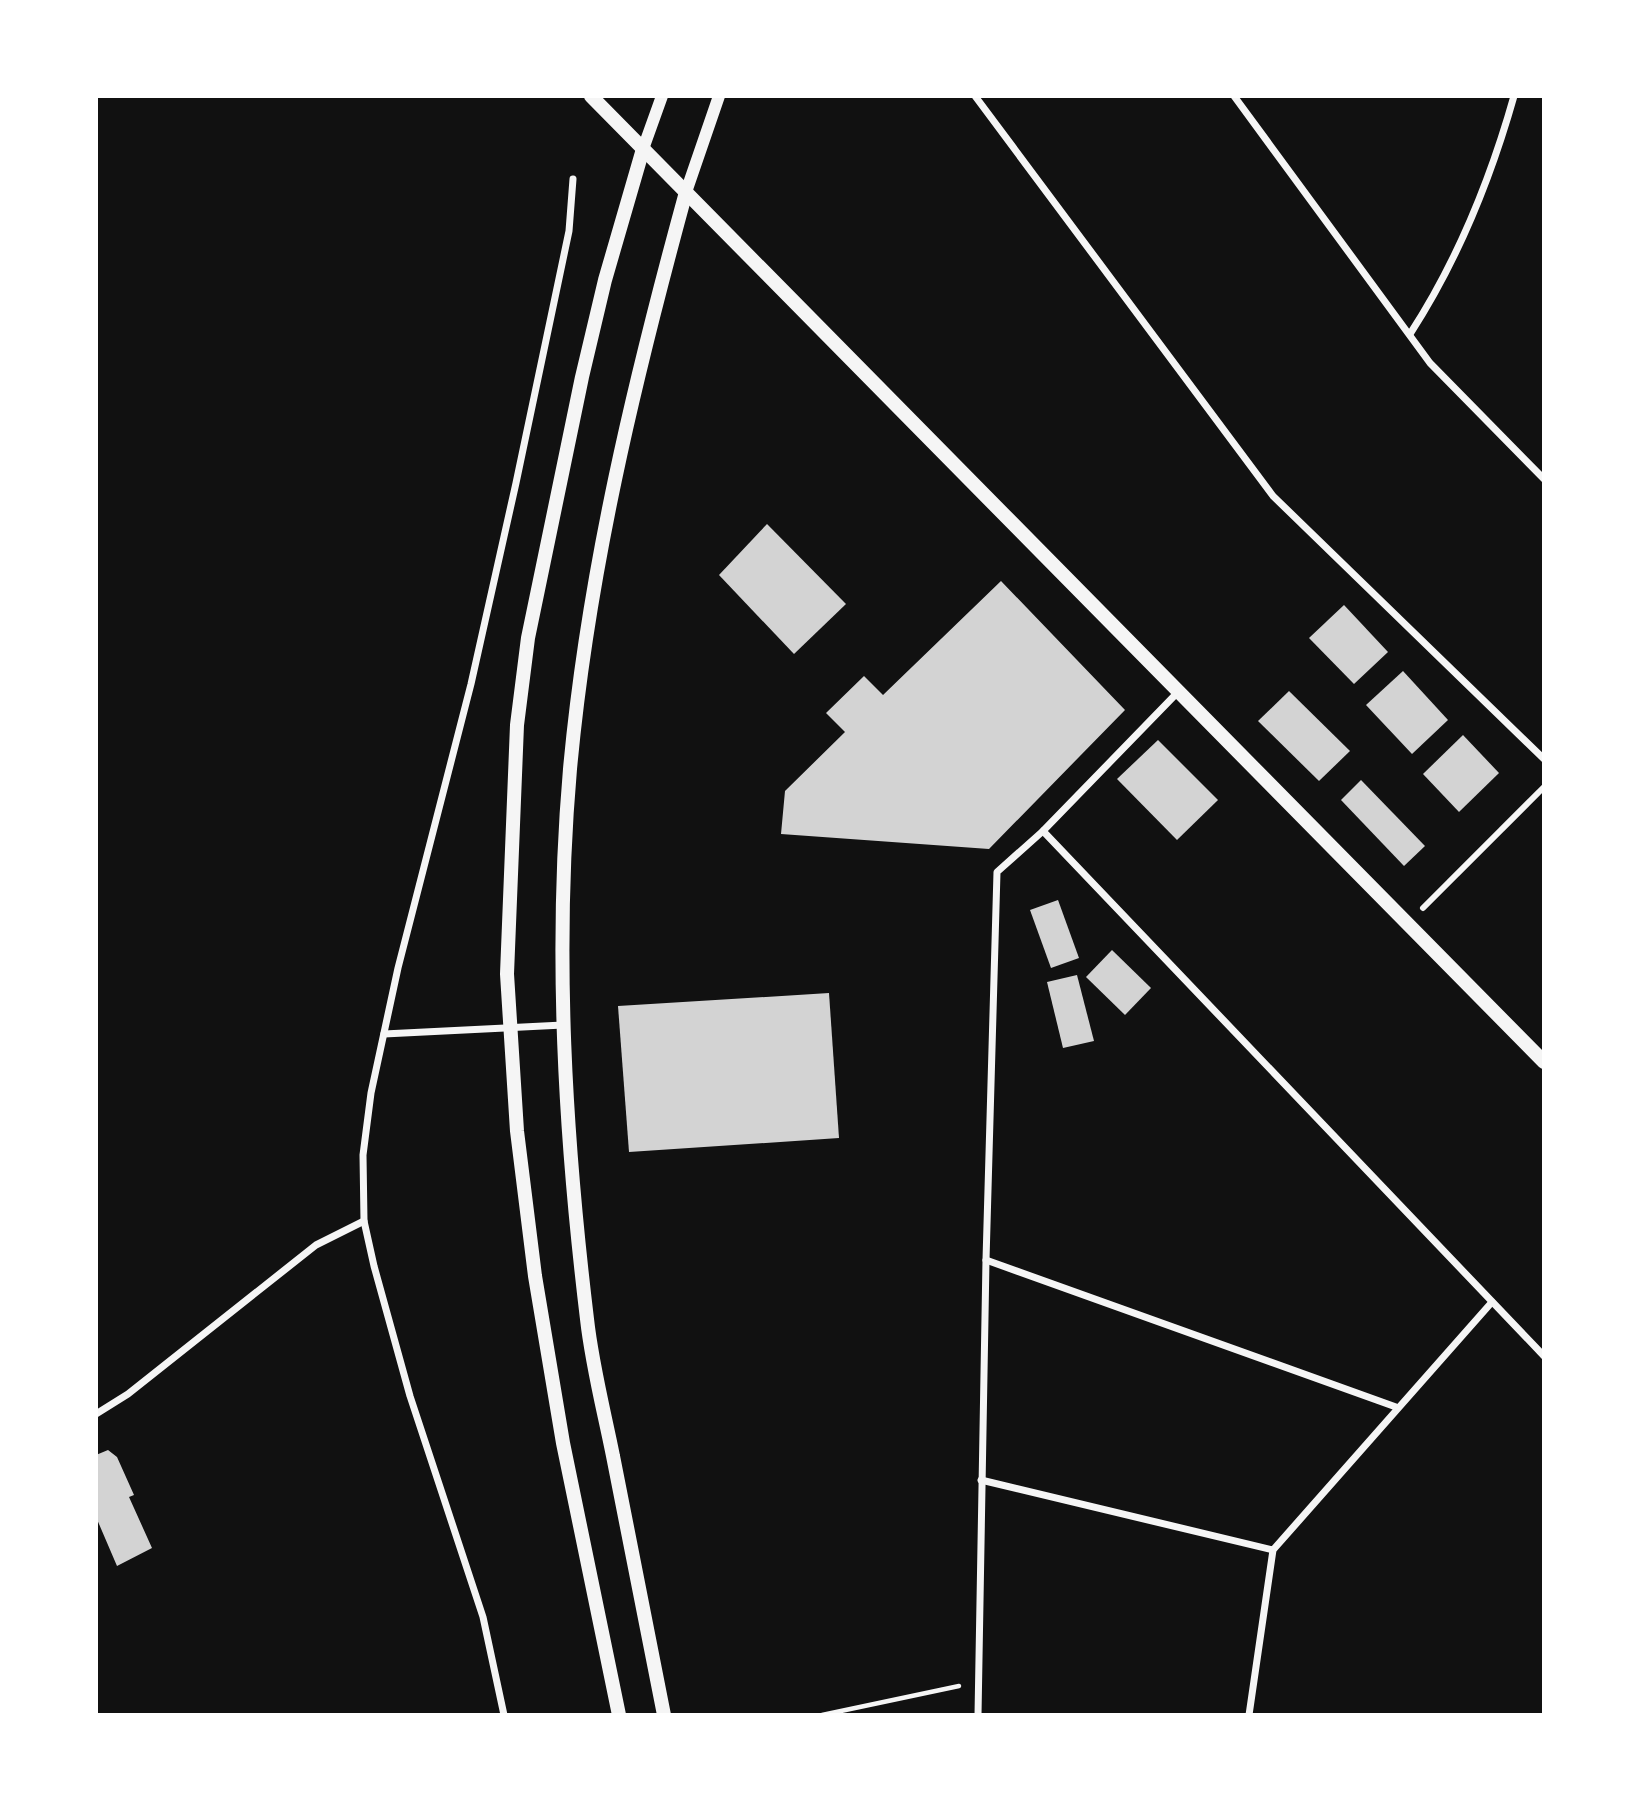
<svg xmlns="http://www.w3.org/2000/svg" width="1640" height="1811" font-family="Poppins,sans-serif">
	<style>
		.building { fill: #d3d3d3 }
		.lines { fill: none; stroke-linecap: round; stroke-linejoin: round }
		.path { stroke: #f5f5f5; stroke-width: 4.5 }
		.pedestrian { stroke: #f5f5f5; stroke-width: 6 }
		.minor { stroke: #f5f5f5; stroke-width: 7 }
		.tertiary { stroke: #f5f5f5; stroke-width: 12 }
		.secondary { stroke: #f5f5f5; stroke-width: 14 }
	</style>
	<rect width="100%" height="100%" fill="#111"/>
	<g class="building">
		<path d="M 767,524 L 846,604 L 794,654 L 719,575 Z"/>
		<path d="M 1001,581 L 1125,710 L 989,849 L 781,834 L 785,791 L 845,732 L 826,713 L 864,676 L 883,695 Z"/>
		<path d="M 1344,605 L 1388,652 L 1354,684 L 1309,638 Z"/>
		<path d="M 1403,671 L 1448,720 L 1412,754 L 1366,705 Z"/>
		<path d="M 1289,691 L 1350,751 L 1319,781 L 1258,721 Z"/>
		<path d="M 1463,735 L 1499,773 L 1459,812 L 1423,774 Z"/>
		<path d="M 1158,740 L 1218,800 L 1177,840 L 1117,779 Z"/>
		<path d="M 1361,780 L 1425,846 L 1404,866 L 1341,800 Z"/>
		<path d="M 1058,900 L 1079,958 L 1051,968 L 1030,910 Z"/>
		<path d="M 1112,950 L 1151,988 L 1125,1015 L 1086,977 Z"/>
		<path d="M 1077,975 L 1094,1041 L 1063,1048 L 1047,982 Z"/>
		<path d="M 829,993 L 839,1138 L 629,1152 L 618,1006 Z"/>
		<path d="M 108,1450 L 117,1457 L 134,1495 L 129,1497 L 152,1548 L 117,1566 L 96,1517 L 96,1455 Z"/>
	</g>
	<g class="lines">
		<path class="path" d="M 822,1715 L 959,1686"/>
		<path class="pedestrian" d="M 1423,908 L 1544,787"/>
		<g class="minor">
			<path d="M 975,96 L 1273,496 L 1544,759"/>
			<path d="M 1234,96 L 1430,363 L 1544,479"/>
			<path d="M 1410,334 C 1458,260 1490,181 1514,96"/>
			<path d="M 1043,831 L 1544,1356"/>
			<path d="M 384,1034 L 563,1025"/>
			<path d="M 986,1260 L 1396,1407"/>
			<path d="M 96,1414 L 128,1394 L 316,1245 L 364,1221"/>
			<path d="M 981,1480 L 1273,1550"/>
			<path d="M 504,1715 L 483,1617 L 410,1396 L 374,1266 L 364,1221 L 363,1155 L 371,1093 L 398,968 L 471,684 L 516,483 L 569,231 L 573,179"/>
			<path d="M 978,1715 L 986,1260 L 997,872 L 1043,831 L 1178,692"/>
			<path d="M 1249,1715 L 1273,1550 L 1492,1302"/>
		</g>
		<g class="tertiary">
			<path d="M 643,149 L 662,96"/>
			<path d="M 686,192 L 719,96"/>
		</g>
		<g class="secondary">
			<path d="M 591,96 L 1544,1062"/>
			<path d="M 619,1715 L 563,1443 L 535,1276 L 517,1131 L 507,974 L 517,725 L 528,638 L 582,377 L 605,280 L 643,149"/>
			<path d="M 664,1715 C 647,1628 630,1542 613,1456 C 604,1411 592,1365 587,1319 C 565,1136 554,953 570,769 C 588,573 634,382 686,192"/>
		</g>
	</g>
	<rect width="1640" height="1811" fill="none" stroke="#ffffff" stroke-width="196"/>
</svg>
